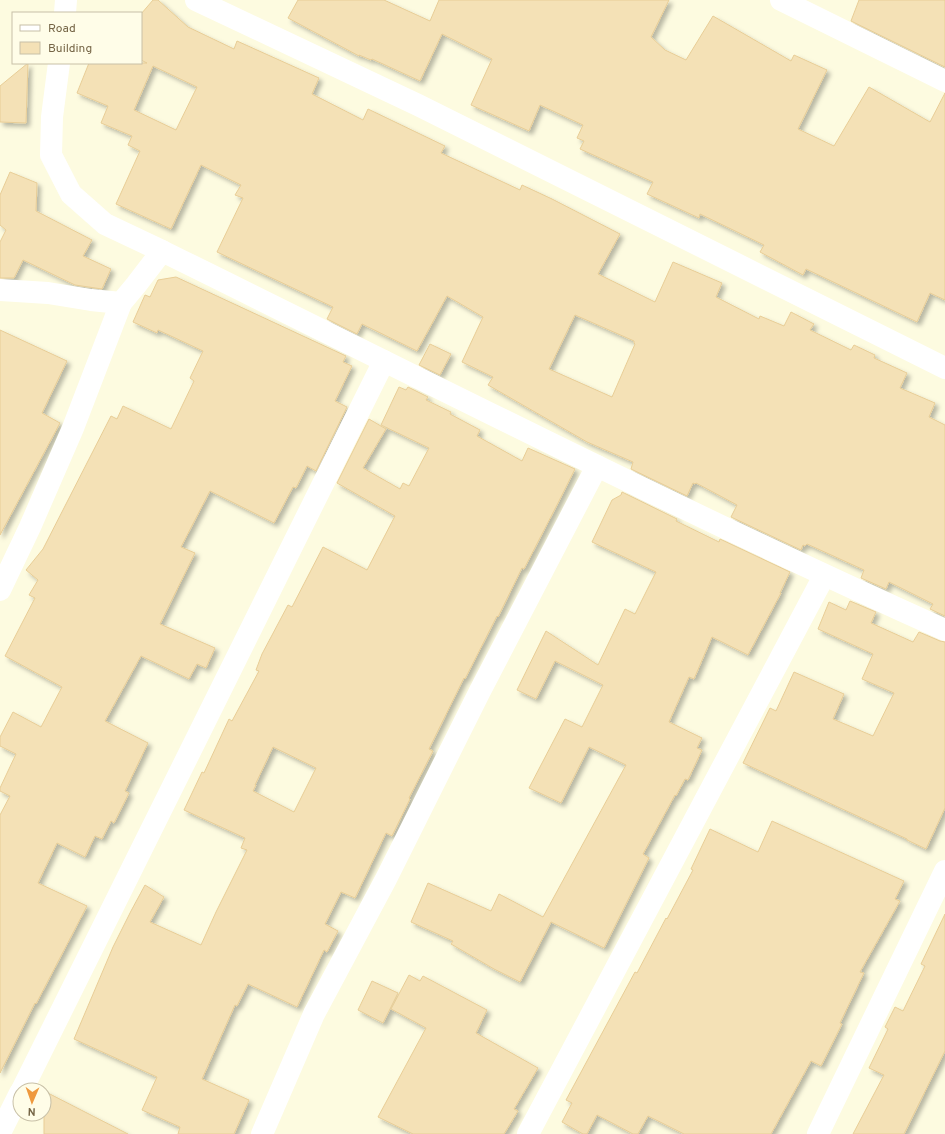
<svg xmlns="http://www.w3.org/2000/svg" width="945" height="1134" font-family="Overpass,sans-serif">
	<style>
		.building { fill: #f4e1b6; stroke: #e8cd96; fill-rule: evenodd; filter: url(#shadow) }
		.lines { fill: none; stroke-linecap: round; stroke-linejoin: round }
		.minor { stroke: #fff; stroke-width: 22 }
		.tertiary { stroke: #fff; stroke-width: 22 }
	</style>
	<defs>
		<filter id="shadow"><feDropShadow dx="3.5" dy="3.5" stdDeviation="2" flood-color="#0004"/></filter>
	</defs>
	<rect width="100%" height="100%" fill="#fdfbe0"/>
	<g class="building">
		<path d="M 153,0 L 158,0 L 188,27 L 234,49 L 237,41 L 319,78 L 312,94 L 363,120 L 368,109 L 445,146 L 441,153 L 520,190 L 522,185 L 552,199 L 620,234 L 598,274 L 655,302 L 673,262 L 722,283 L 716,297 L 759,319 L 760,316 L 784,326 L 791,312 L 814,324 L 810,330 L 851,350 L 854,345 L 875,355 L 874,358 L 907,373 L 900,388 L 935,403 L 929,417 L 945,425 L 945,616 L 930,609 L 933,604 L 889,582 L 886,589 L 861,578 L 864,570 L 807,544 L 805,546 L 803,545 L 801,550 L 731,517 L 737,505 L 696,483 L 695,484 L 693,483 L 687,496 L 631,469 L 633,462 L 587,442 L 488,385 L 493,377 L 462,362 L 483,317 L 447,296 L 417,351 L 362,324 L 357,334 L 327,319 L 333,307 L 217,252 L 243,198 L 235,195 L 241,185 L 201,165 L 171,229 L 116,204 L 140,151 L 128,145 L 132,136 L 101,123 L 108,106 L 77,93 L 89,63 L 147,63 L 141,60 L 141,14 ZM 153,66 L 197,87 L 176,130 L 134,110 ZM 575,315 L 634,341 L 634,343 L 635,344 L 612,397 L 549,369 Z"/>
		<path d="M 298,0 L 384,0 L 430,21 L 439,0 L 669,0 L 651,37 L 665,50 L 686,60 L 713,16 L 791,61 L 794,55 L 827,70 L 798,129 L 834,146 L 869,87 L 930,122 L 945,93 L 945,300 L 930,293 L 917,322 L 806,269 L 803,275 L 760,252 L 764,245 L 700,214 L 699,218 L 647,194 L 653,182 L 580,149 L 584,141 L 577,138 L 583,125 L 540,105 L 529,131 L 471,105 L 492,59 L 442,34 L 420,81 L 372,59 L 371,60 L 359,55 L 359,56 L 288,18 Z"/>
		<path d="M 859,0 L 945,0 L 945,67 L 851,21 Z"/>
		<path d="M 28,63 L 26,123 L 0,122 L 0,86 Z"/>
		<path d="M 10,172 L 37,183 L 36,211 L 92,240 L 83,256 L 111,269 L 102,289 L 75,285 L 23,260 L 14,278 L 0,278 L 0,242 L 6,230 L 0,225 L 0,195 Z"/>
		<path d="M 176,277 L 346,356 L 343,362 L 352,366 L 335,401 L 347,407 L 316,471 L 307,466 L 296,488 L 293,487 L 274,523 L 210,491 L 181,547 L 195,553 L 160,624 L 215,648 L 206,668 L 197,664 L 189,679 L 141,656 L 105,721 L 148,743 L 125,791 L 129,793 L 114,823 L 111,821 L 102,839 L 95,836 L 85,857 L 57,843 L 38,883 L 87,906 L 36,1004 L 35,1003 L 0,1073 L 0,815 L 10,796 L 0,791 L 0,788 L 16,754 L 0,746 L 0,737 L 13,712 L 41,727 L 62,687 L 5,656 L 35,598 L 29,595 L 38,580 L 26,570 L 43,549 L 111,416 L 117,419 L 123,406 L 171,429 L 194,381 L 190,378 L 203,351 L 158,330 L 157,333 L 133,322 L 145,295 L 150,297 L 158,280 Z"/>
		<path d="M 0,330 L 67,361 L 42,413 L 60,423 L 0,535 Z"/>
		<path d="M 430,344 L 451,354 L 440,375 L 419,365 Z"/>
		<path d="M 399,387 L 406,390 L 408,387 L 428,397 L 426,400 L 451,412 L 450,414 L 480,430 L 477,436 L 522,461 L 528,448 L 575,469 L 558,503 L 524,569 L 522,568 L 498,617 L 497,616 L 465,679 L 464,678 L 429,749 L 433,751 L 409,798 L 410,799 L 392,836 L 386,833 L 355,898 L 341,892 L 325,924 L 338,931 L 327,952 L 324,950 L 297,1007 L 248,984 L 237,1006 L 235,1005 L 202,1079 L 249,1100 L 234,1134 L 178,1134 L 180,1127 L 142,1110 L 157,1077 L 74,1039 L 113,947 L 131,911 L 145,885 L 164,897 L 150,922 L 201,945 L 216,912 L 247,850 L 241,848 L 245,838 L 184,810 L 202,772 L 204,773 L 229,719 L 232,721 L 259,671 L 256,670 L 262,654 L 288,605 L 292,607 L 323,547 L 367,570 L 395,516 L 337,483 L 369,419 L 386,429 L 363,468 L 400,489 L 403,483 L 409,486 L 429,448 L 381,425 ZM 273,747 L 316,768 L 294,812 L 253,791 L 256,785 L 255,785 Z"/>
		<path d="M 622,492 L 677,519 L 676,521 L 719,542 L 720,539 L 790,572 L 780,593 L 781,593 L 748,655 L 712,637 L 694,679 L 689,677 L 669,722 L 702,738 L 697,748 L 702,750 L 688,780 L 685,779 L 676,796 L 675,795 L 643,854 L 649,858 L 604,948 L 551,922 L 520,982 L 494,969 L 451,944 L 453,941 L 411,922 L 428,883 L 491,911 L 499,894 L 543,917 L 626,765 L 589,747 L 561,803 L 529,788 L 565,719 L 582,727 L 603,685 L 555,661 L 536,699 L 517,690 L 546,631 L 598,665 L 625,609 L 635,614 L 656,572 L 592,542 L 612,500 L 621,495 Z"/>
		<path d="M 850,601 L 876,612 L 871,623 L 913,642 L 919,632 L 940,641 L 945,642 L 945,808 L 926,849 L 907,840 L 907,839 L 743,763 L 770,708 L 776,711 L 794,672 L 844,694 L 833,719 L 873,736 L 894,693 L 862,679 L 873,654 L 818,629 L 829,602 L 846,610 Z"/>
		<path d="M 772,821 L 904,881 L 895,899 L 900,901 L 860,972 L 864,973 L 840,1023 L 842,1024 L 821,1066 L 811,1061 L 771,1134 L 684,1134 L 648,1116 L 638,1134 L 633,1134 L 597,1115 L 587,1134 L 583,1134 L 562,1122 L 572,1103 L 566,1100 L 635,972 L 637,973 L 666,918 L 667,919 L 693,870 L 691,869 L 710,829 L 758,852 Z"/>
		<path d="M 945,914 L 945,1051 L 904,1134 L 853,1134 L 884,1075 L 869,1068 L 888,1029 L 885,1027 L 895,1007 L 903,1011 L 925,966 L 921,964 Z"/>
		<path d="M 409,975 L 420,981 L 423,976 L 487,1010 L 476,1033 L 538,1068 L 514,1109 L 518,1111 L 504,1134 L 413,1134 L 378,1117 L 426,1028 L 391,1009 Z"/>
		<path d="M 372,981 L 398,993 L 383,1023 L 358,1010 Z"/>
		<path d="M 44,1091 L 128,1134 L 44,1134 Z"/>
	</g>
	<g class="lines">
		<g class="minor">
			<path d="M 196,0 L 418,105 L 945,368"/>
			<path d="M 781,0 L 945,81"/>
			<path d="M 65,13 L 66,0"/>
			<path d="M 59,63 L 52,117 L 51,155 L 71,194 L 105,224 L 162,251"/>
			<path d="M 0,590 L 30,527 L 73,428 L 121,303"/>
			<path d="M 22,1090 L 384,361"/>
			<path d="M 0,1133 L 20,1093"/>
			<path d="M 262,1134 L 314,1014 L 386,879 L 480,691 L 597,466"/>
			<path d="M 528,1134 L 824,576"/>
			<path d="M 818,1134 L 945,871"/>
		</g>
		<path class="tertiary" d="M 0,290 L 48,293 L 91,300 L 121,303 L 136,285 L 162,251 C 422,379 680,511 945,630"/>
	</g>
	<rect x="12" y="12" width="130" height="52" fill="#fffde8" stroke="#c8c0a7"/>
	<rect x="20" y="25" width="20" height="6" fill="#ffffff" stroke="#c8c0a7"/>
	<text x="48" y="32" font-size="12" fill="#756546">Road</text>
	<rect x="20" y="42" width="20" height="12" fill="#f4e1b6" stroke="#c8c0a7"/>
	<text x="48" y="52" font-size="12" fill="#756546">Building</text>
	<g transform="translate(32 1102) rotate(182)"><circle r="19" fill="#fffde8" stroke="#c8c0a7"/>
	<path d="M0-3L7 15L0 10L-7 15Z" fill="#ef993e"/>
	<text y="-6" font-size="11" font-weight="bold" text-anchor="middle" fill="#756546">N</text>
	</g>
</svg>
